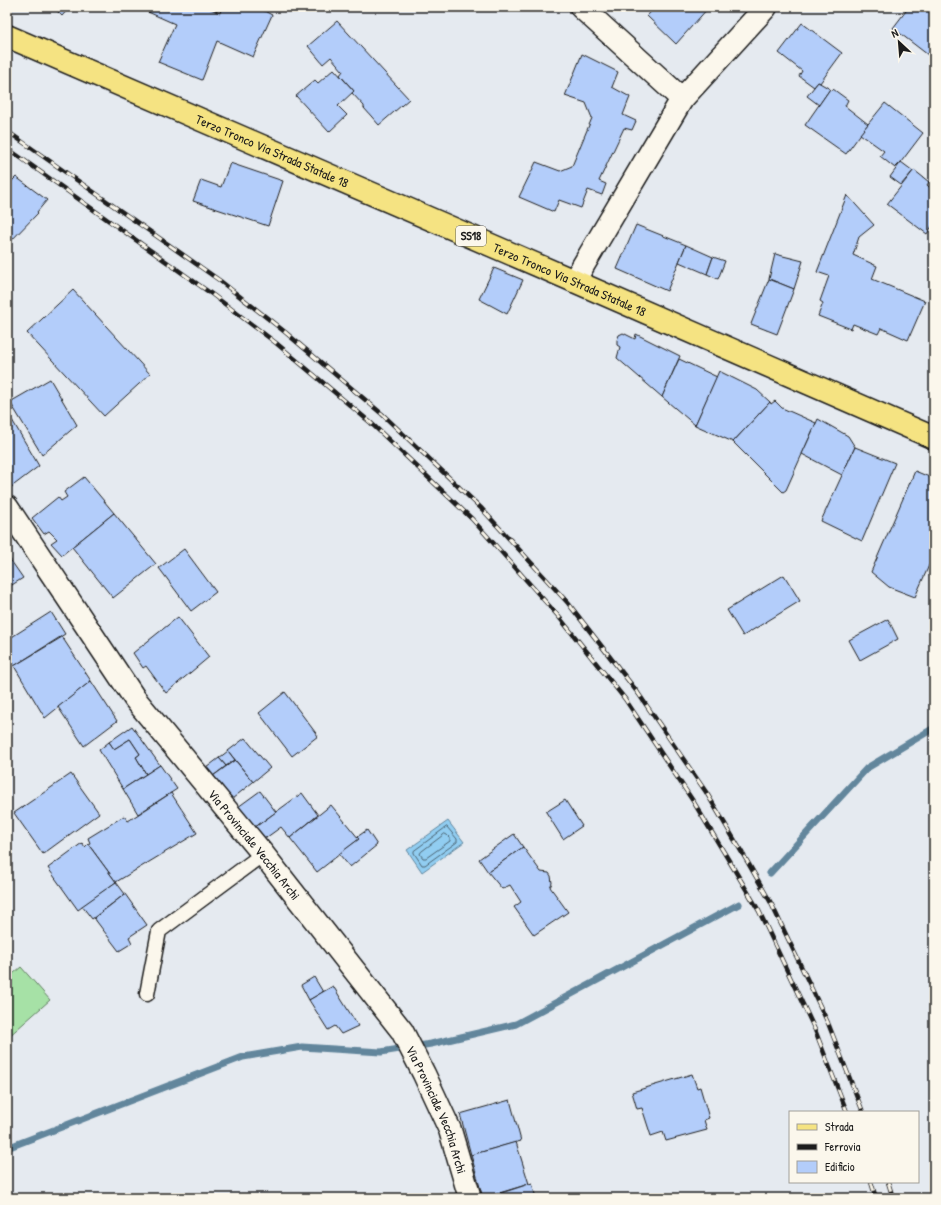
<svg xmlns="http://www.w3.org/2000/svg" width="941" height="1205" font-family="'Patrick Hand',sans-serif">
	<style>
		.green { fill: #a6e1a6; stroke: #617e61 }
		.water { fill: #91cdf1; stroke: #62869c }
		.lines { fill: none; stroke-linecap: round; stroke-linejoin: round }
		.shore { stroke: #4b6371; stroke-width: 1 }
		.stream { stroke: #62869c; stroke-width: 7 }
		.building { fill: #b3cdfa; stroke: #1c1c1c }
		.lane-casing { stroke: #1c1c1c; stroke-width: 17 }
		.street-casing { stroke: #1c1c1c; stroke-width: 25 }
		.secondary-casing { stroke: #1c1c1c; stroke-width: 25 }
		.primary-casing { stroke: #1c1c1c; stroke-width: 25 }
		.lane { stroke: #fbf7ec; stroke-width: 14 }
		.street { stroke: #fbf7ec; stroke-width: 22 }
		.secondary { stroke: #fbf7ec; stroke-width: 22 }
		.primary { stroke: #f5e382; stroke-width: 22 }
		.rail-casing { stroke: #1c1c1c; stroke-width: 4.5 }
		.rail { stroke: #fbf7ec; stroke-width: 3; stroke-dasharray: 9; stroke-linecap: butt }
		.labels { text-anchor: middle; stroke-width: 4; stroke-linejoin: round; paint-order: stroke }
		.shield { fill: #fbf7ec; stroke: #5f5e5a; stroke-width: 1 }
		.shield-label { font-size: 12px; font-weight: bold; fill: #1c1c1c }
		.street-label { font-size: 13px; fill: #1c1c1c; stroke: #fbf7ec }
	</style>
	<rect width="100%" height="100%" fill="#e5eaf0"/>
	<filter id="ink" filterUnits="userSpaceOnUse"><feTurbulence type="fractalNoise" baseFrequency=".025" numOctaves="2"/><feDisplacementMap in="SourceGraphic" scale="8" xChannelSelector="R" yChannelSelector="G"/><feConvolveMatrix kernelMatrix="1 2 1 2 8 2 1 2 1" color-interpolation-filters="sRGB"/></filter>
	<g filter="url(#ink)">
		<path class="green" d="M 21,967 L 50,1000 L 7,1038 L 7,979 Z"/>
		<path class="water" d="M 448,821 L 464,842 L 422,872 L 407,850 Z"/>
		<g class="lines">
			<g class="shore">
				<path d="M 447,827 L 457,839 L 457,842 L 425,865 L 422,865 L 414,853 L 414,851 Z"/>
				<path d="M 445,834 L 447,835 L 450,838 L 450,841 L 426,858 L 423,858 L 420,854 L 421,852 Z"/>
			</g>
			<g class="stream">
				<path d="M 770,873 L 867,768 L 934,728"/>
				<path d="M 7,1148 L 243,1057 L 302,1047 L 381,1052 L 431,1044 L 516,1024 L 739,904"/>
			</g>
		</g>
		<g class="building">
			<path d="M 53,7 L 70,7 L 62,16 Z"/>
			<path d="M 140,7 L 206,7 L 220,13 L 222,7 L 243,7 L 250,10 L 251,7 L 257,7 L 272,15 L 253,57 L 217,41 L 202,80 L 158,62 L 175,24 L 139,8 Z"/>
			<path d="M 655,7 L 709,7 L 676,44 L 647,16 Z"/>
			<path d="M 909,7 L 934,7 L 933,9 L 934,10 L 934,56 L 932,58 L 893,28 Z"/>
			<path d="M 337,21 L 409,99 L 379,125 L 364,108 L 364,106 L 352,93 L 354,91 L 340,75 L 343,71 L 331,57 L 323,64 L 308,46 Z"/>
			<path d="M 802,23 L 842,53 L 820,83 L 818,82 L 814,87 L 799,76 L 802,71 L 779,53 Z"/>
			<path d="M 582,54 L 618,72 L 612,87 L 630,97 L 623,115 L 636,121 L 632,130 L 624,128 L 599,181 L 606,184 L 602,195 L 588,190 L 581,208 L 559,200 L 554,212 L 519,197 L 536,162 L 560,171 L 572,166 L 592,118 L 586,103 L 565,96 Z"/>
			<path d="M 334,69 L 354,91 L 338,106 L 347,115 L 329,132 L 296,96 L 315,80 L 318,83 Z"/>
			<path d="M 818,82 L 830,89 L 819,105 L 807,96 Z"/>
			<path d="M 830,89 L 832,91 L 833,89 L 848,100 L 845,106 L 868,124 L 846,154 L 805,125 Z"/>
			<path d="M 885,103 L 923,133 L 901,162 L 895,168 L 880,156 L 884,151 L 860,134 Z"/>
			<path d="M 901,162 L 913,171 L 901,185 L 890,177 Z"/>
			<path d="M 230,163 L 283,181 L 268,226 L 193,201 L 201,180 L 221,187 Z"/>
			<path d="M 914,170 L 929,182 L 927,185 L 934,191 L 934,223 L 927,234 L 887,204 Z"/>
			<path d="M 16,177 L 47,200 L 37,212 L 38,213 L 7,245 L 7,186 Z"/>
			<path d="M 847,195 L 874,225 L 859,237 L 853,255 L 877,266 L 872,279 L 925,301 L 908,340 L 881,328 L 878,334 L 853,324 L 851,329 L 818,316 L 823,303 L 820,301 L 829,276 L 817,272 Z"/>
			<path d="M 636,225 L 686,245 L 667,291 L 617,269 Z"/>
			<path d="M 686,245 L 713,257 L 707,274 L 679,262 Z"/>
			<path d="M 775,254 L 803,261 L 794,289 L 769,279 Z"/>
			<path d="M 713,257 L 725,261 L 718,279 L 707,274 Z"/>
			<path d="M 494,268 L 523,280 L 507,314 L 479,299 Z"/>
			<path d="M 769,279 L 794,289 L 777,334 L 751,324 Z"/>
			<path d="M 73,290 L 150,374 L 104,416 L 27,333 Z"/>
			<path d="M 623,333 L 635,339 L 636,334 L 680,356 L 662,397 L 617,358 L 620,347 L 617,345 L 617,340 L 619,335 Z"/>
			<path d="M 679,359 L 717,377 L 695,425 L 662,397 Z"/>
			<path d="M 719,371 L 757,390 L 770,402 L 733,442 L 695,425 Z"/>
			<path d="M 50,379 L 77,425 L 42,455 L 10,402 Z"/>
			<path d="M 775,401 L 782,408 L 816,423 L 786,490 L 783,492 L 733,442 L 770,402 L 771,404 Z"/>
			<path d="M 818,419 L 848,436 L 855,447 L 842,475 L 802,454 Z"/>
			<path d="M 12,420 L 39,466 L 10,488 L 7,483 L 7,423 Z"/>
			<path d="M 855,447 L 895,463 L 862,541 L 821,521 Z"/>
			<path d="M 915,471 L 934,479 L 934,554 L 915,597 L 889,587 L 871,572 Z"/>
			<path d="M 84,477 L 114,513 L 62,555 L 51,543 L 57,539 L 49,531 L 44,534 L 32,518 L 58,497 L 61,501 L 67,497 L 64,492 Z"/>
			<path d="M 114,513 L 156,564 L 113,598 L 72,547 Z"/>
			<path d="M 184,549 L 216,592 L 191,611 L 159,568 Z"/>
			<path d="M 7,555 L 23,578 L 7,588 Z"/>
			<path d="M 784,575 L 800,601 L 743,636 L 727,610 Z"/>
			<path d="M 51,612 L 65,634 L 14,666 L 7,654 L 7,640 Z"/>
			<path d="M 178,617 L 209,657 L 166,693 L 146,666 L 143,668 L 133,653 Z"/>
			<path d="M 888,619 L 898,639 L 860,660 L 849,640 Z"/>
			<path d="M 62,637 L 91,681 L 45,718 L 14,666 Z"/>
			<path d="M 91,681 L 117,721 L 84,746 L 58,707 Z"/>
			<path d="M 285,692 L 318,736 L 292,756 L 259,713 Z"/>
			<path d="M 132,726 L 160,765 L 146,774 L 136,757 L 140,754 L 130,739 L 114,749 L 109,742 Z"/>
			<path d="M 245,738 L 270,768 L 253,782 L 228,751 Z"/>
			<path d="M 130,739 L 140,754 L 136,757 L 146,774 L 123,789 L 99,750 L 109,742 L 114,749 Z"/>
			<path d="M 228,751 L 235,760 L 226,766 L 219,758 Z"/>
			<path d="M 219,758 L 226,766 L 213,776 L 206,768 Z"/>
			<path d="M 235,760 L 253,782 L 232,799 L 213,776 Z"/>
			<path d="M 160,765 L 177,789 L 138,814 L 123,789 Z"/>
			<path d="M 71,774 L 99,813 L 43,854 L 14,813 Z"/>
			<path d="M 260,791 L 276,812 L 254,828 L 238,807 Z"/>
			<path d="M 171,793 L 197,833 L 116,882 L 88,844 L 90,843 L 88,838 L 124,816 L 128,821 Z"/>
			<path d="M 302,793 L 318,815 L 290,838 L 281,827 L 263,840 L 254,828 Z"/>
			<path d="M 565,800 L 582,826 L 563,839 L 546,812 Z"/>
			<path d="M 331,805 L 359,839 L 317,872 L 290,838 Z"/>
			<path d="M 367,830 L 377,845 L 350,867 L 339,854 L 359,839 L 357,837 Z"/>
			<path d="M 514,834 L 523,847 L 488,872 L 479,859 Z"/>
			<path d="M 82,843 L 85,847 L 88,844 L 116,882 L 78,910 L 48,868 Z"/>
			<path d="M 523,847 L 541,872 L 549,873 L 551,876 L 552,883 L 550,887 L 568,912 L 534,935 L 514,907 L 521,902 L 510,885 L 502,889 L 488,872 Z"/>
			<path d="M 116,882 L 125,894 L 92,919 L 82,906 Z"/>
			<path d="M 125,894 L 147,925 L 129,937 L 132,943 L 119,951 L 94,918 Z"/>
			<path d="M 314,977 L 323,992 L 309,1000 L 301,985 Z"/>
			<path d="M 333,986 L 358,1026 L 341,1034 L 335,1026 L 328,1030 L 309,1000 Z"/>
			<path d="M 692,1074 L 697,1088 L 700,1087 L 709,1118 L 704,1120 L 707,1130 L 666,1141 L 663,1132 L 651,1136 L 642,1108 L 637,1109 L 632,1092 Z"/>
			<path d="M 510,1100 L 521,1141 L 471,1155 L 460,1114 Z"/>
			<path d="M 516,1142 L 529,1184 L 483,1198 L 471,1155 Z"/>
			<path d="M 532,1183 L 536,1198 L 486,1198 L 529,1184 Z"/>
		</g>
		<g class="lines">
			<defs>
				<path id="lane" d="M 147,994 L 159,931 L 263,854"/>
				<g id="street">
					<path d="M 581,7 L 682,99"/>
					<path d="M 574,281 L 682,99 L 766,7"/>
				</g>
				<g id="secondary">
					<path id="s1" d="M 7,507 L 135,699 L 263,854 L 402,1031 L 424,1074 L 450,1130 L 470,1198"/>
				</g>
				<g id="primary">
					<path id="s2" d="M 7,36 L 574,281 L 934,438"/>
				</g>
			</defs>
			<use href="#lane" class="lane-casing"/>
			<use href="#street" class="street-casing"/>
			<use href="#secondary" class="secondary-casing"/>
			<use href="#primary" class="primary-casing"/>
			<use href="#lane" class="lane"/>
			<use href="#street" class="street"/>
			<use href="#secondary" class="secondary"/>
			<use href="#primary" class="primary"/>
			<defs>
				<g id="rail">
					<path d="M 7,131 L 219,280 L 285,332 L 382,414 L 482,509 L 568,603 L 638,693 L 706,792 L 747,861 L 771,903 L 828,1023 L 863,1112"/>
					<path d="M 7,148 L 213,295 L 276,343 L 371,423 L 472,519 L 559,617 L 625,699 L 693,801 L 737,874 L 759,911 L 815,1030 L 847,1112"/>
					<path d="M 871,1182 L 876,1198"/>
					<path d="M 888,1182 L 893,1198"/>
				</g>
			</defs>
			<use href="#rail" class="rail-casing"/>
			<use href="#rail" class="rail"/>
		</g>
	</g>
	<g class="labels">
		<rect class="shield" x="456" y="226" width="30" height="20" rx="3"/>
		<g class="shield-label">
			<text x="471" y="240">SS18</text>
		</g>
		<g class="street-label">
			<text dy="5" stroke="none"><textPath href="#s2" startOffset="289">Terzo Tronco Via Strada Statale 18</textPath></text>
			<text dy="5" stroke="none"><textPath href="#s2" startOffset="613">Terzo Tronco Via Strada Statale 18</textPath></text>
			<text dy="5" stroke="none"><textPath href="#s1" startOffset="419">Via Provinciale Vecchia Archi</textPath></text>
			<text dy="5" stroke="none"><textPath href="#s1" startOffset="743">Via Provinciale Vecchia Archi</textPath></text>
		</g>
	</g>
	<rect width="941" height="1205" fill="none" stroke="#fbf7ec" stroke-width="24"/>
	<rect x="12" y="12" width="917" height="1181" fill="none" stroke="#1c1c1c" stroke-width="1.5" filter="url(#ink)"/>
	<rect x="789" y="1111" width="130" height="72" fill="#fbf7ec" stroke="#a29f99"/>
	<rect x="797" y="1124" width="20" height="6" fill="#f5e382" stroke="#a29f99"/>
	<text x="825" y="1131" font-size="12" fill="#1c1c1c">Strada</text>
	<rect x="797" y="1144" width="20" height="6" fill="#1c1c1c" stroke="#a29f99"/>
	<text x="825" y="1151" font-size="12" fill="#1c1c1c">Ferrovia</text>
	<rect x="797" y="1161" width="20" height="12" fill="#b3cdfa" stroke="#a29f99"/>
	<text x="825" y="1171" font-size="12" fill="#1c1c1c">Edificio</text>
	<g transform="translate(899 42) rotate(334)" stroke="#fbf7ec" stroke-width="3" paint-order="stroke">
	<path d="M0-3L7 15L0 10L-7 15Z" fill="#1c1c1c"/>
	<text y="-6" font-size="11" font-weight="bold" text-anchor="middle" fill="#1c1c1c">N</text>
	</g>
</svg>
